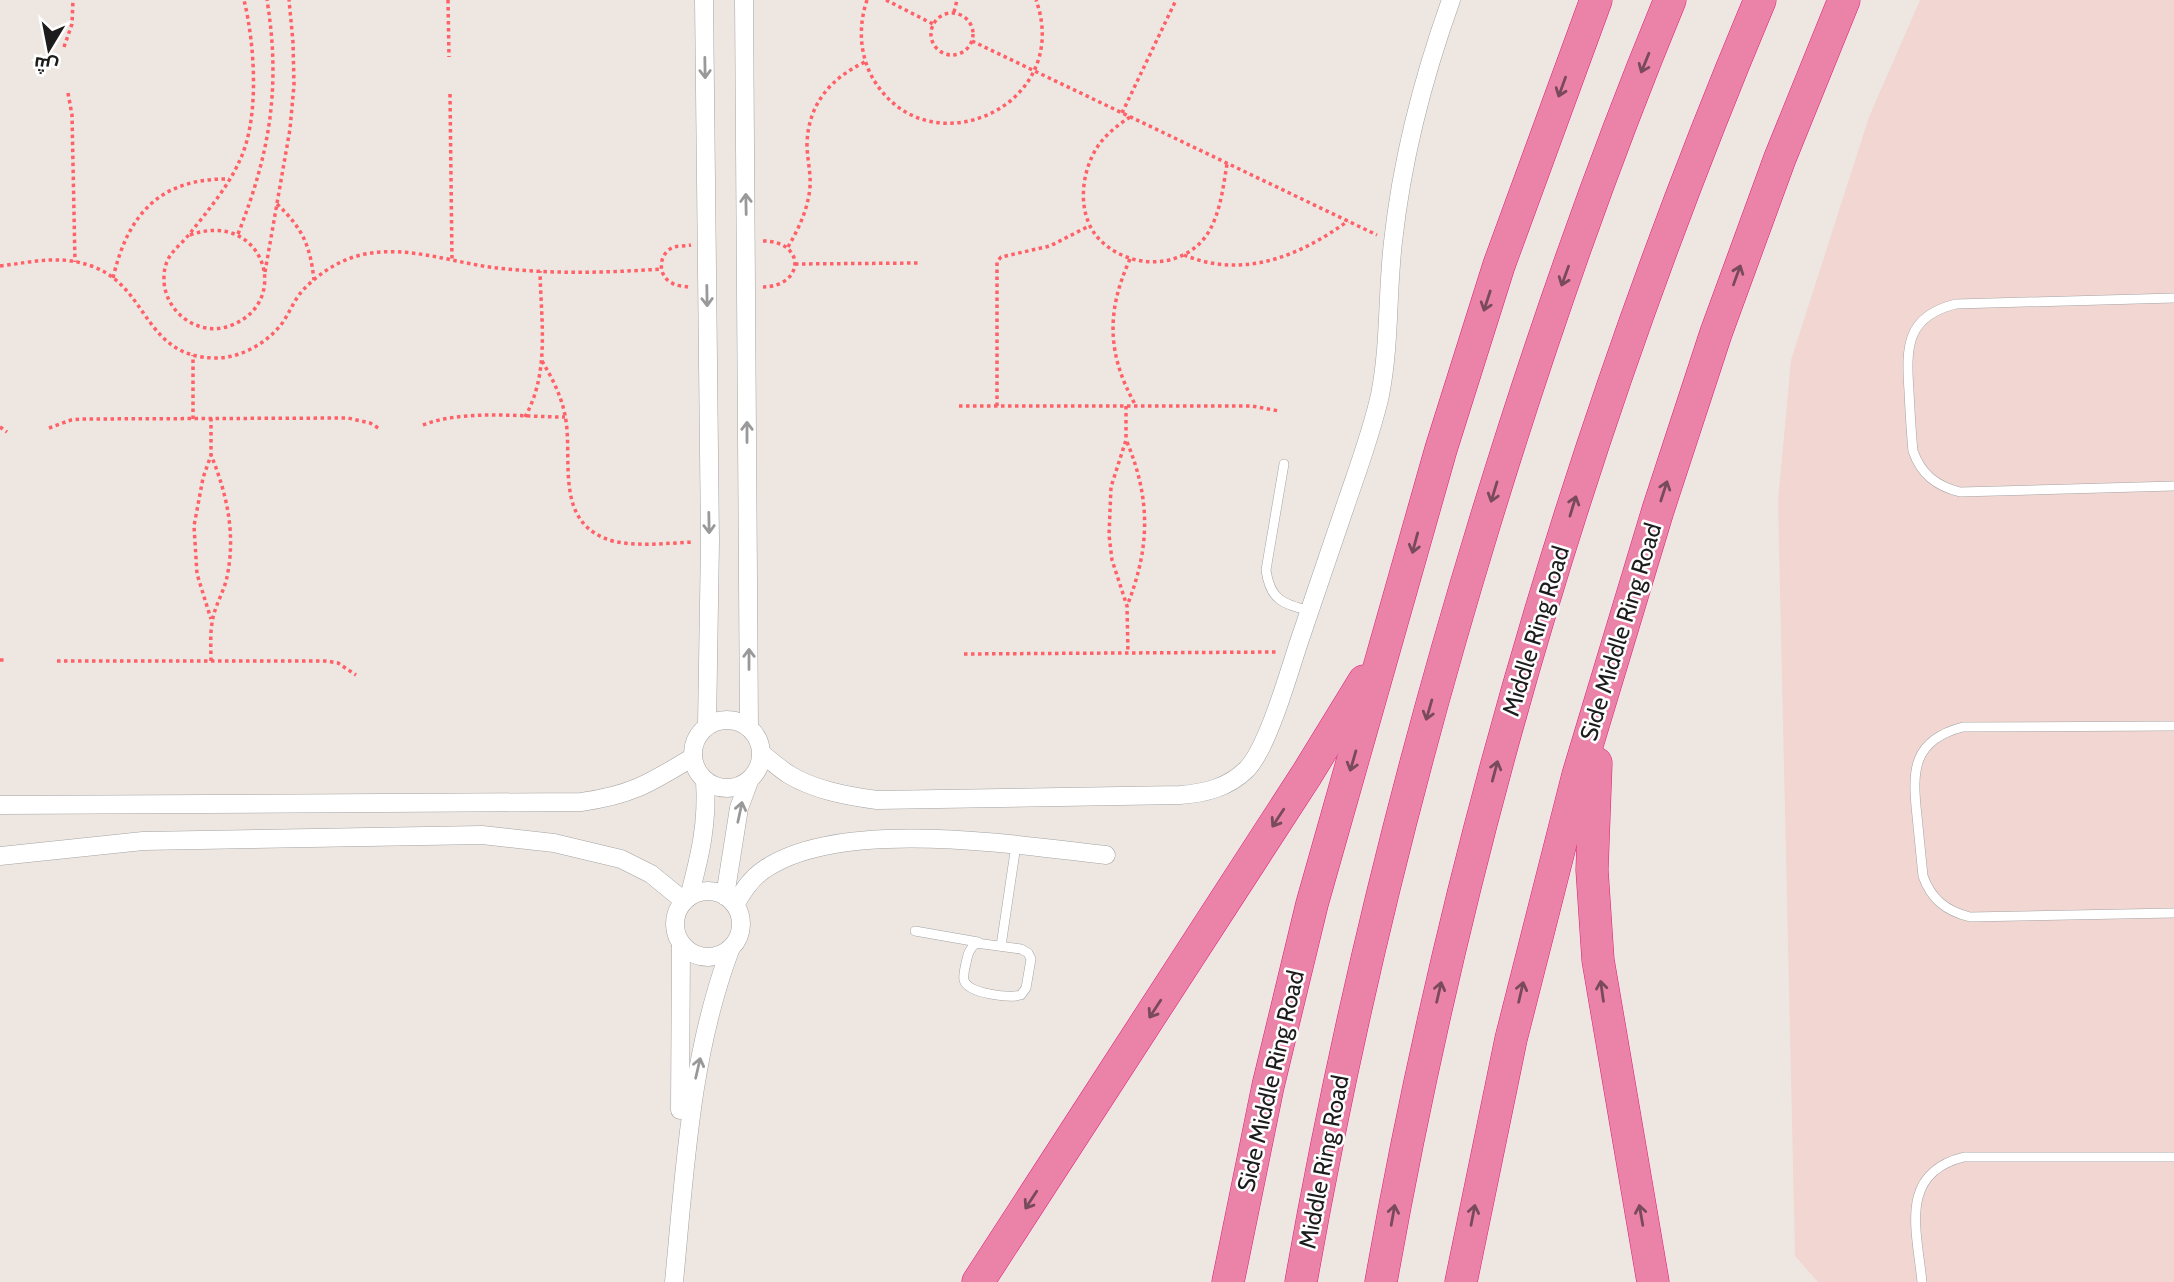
<svg xmlns="http://www.w3.org/2000/svg" width="2174" height="1282" font-family="Cabin,Cairo,sans-serif">
	<style>
		.military { fill: #f1d6d2 }
		.lines { fill: none; stroke-linecap: round; stroke-linejoin: round }
		.lane-casing { stroke: #a3a3a3; stroke-width: 10 }
		.street-casing { stroke: #a3a3a3; stroke-width: 19 }
		.highway-casing { stroke: #df1b7d; stroke-width: 33 }
		.path { stroke: #ff6169; stroke-width: 3.5; stroke-dasharray: 3.5 3.5; stroke-linecap: butt }
		.lane { stroke: #fff; stroke-width: 9 }
		.street { stroke: #fff; stroke-width: 18 }
		.highway { stroke: #ea83a7; stroke-width: 32 }
		.oneway { stroke: #794a5b }
		.oneway2 { stroke: #999 }
		.labels { text-anchor: middle; stroke-width: 5; stroke-linejoin: round; paint-order: stroke }
		.street-label { font-size: 24px; fill: #1c1c1c; stroke: #fff }
	</style>
	<rect width="100%" height="100%" fill="#eee7e1"/>
	<path class="military" d="M 1920,0 L 2174,0 L 2174,1282 L 1818,1282 L 1795,1256 L 1778,501 L 1791,360 L 1869,117 Z"/>
	<g class="lines">
		<defs>
			<g id="lane">
				<path d="M 2174,298 L 1956,304 C 1906,316 1906,347 1909,391 C 1910,411 1911,431 1913,451 C 1921,474 1936,486 1960,492 L 2174,486"/>
				<path d="M 1284,464 L 1266,570 C 1270,600 1283,604 1310,611"/>
				<path d="M 2174,726 L 1963,727 C 1912,740 1912,771 1917,816 C 1919,836 1921,856 1923,876 C 1931,899 1946,911 1970,917 L 2174,913"/>
				<path d="M 915,931 L 978,942"/>
				<path d="M 976,943 L 1021,949 L 1028,953 L 1031,959 L 1026,988 L 1021,995 C 1009,998 968,994 964,980 C 963,975 965,968 966,963 C 968,954 969,949 976,943 Z"/>
				<path d="M 1001,946 L 1016,845"/>
				<path d="M 1922,1282 C 1917,1231 1898,1173 1964,1157 L 2174,1157"/>
			</g>
			<g id="street">
				<path d="M 704,0 L 710,542 L 707,726"/>
				<path d="M 744,0 L 749,727"/>
				<circle cx="727" cy="754" r="34"/>
				<path d="M 762,754 C 770,760 779,768 788,774 C 814,790 847,796 877,800 L 1180,795 C 1205,793 1228,788 1247,769 C 1268,747 1289,672 1299,642 C 1315,595 1331,548 1347,501 C 1359,466 1372,431 1380,395 C 1390,344 1387,293 1393,242 C 1402,159 1423,78 1451,0"/>
				<path d="M 0,805 L 581,802 C 632,795 650,783 693,757"/>
				<path d="M 0,856 L 143,841 L 482,835 L 554,843 L 621,859 L 651,874 L 684,901"/>
				<circle cx="708" cy="924" r="33"/>
				<path d="M 725,896 L 739,808 L 749,781"/>
				<path d="M 689,897 C 700,856 708,823 705,780"/>
				<path d="M 735,905 C 743,891 751,878 765,869 C 842,817 1016,845 1106,855"/>
				<path d="M 680,1110 L 681,945"/>
				<path d="M 674,1282 C 685,1170 690,1057 730,950"/>
			</g>
			<g id="highway">
				<path d="M 1596,763 L 1592,870 L 1598,960 L 1653,1282"/>
				<path d="M 978,1282 L 1307,774 L 1364,681"/>
				<path d="M 1228,1282 L 1268,1086 L 1312,904 L 1441,449 L 1499,265 L 1596,0"/>
				<path d="M 1301,1282 C 1346,1026 1408,774 1484,525 C 1538,348 1599,172 1670,0"/>
				<path d="M 1381,1282 C 1459,842 1587,412 1760,0"/>
				<path d="M 1461,1282 L 1511,1039 L 1578,775 L 1658,510 L 1716,333 L 1780,158 L 1844,0"/>
			</g>
		</defs>
		<use href="#lane" class="lane-casing"/>
		<use href="#street" class="street-casing"/>
		<use href="#highway" class="highway-casing"/>
		<g class="path">
			<path d="M 448,0 L 449,57"/>
			<path d="M 867,0 C 859,24 859,49 870,73 C 921,174 1075,109 1036,0"/>
			<path d="M 886,0 L 933,24"/>
			<path d="M 954,12 L 957,0"/>
			<circle cx="952" cy="34" r="21"/>
			<path d="M 972,41 L 1377,235"/>
			<path d="M 64,47 L 72,24 L 73,0"/>
			<path d="M 68,93 L 72,115 L 75,262"/>
			<path d="M 450,94 L 452,261"/>
			<path d="M 1122,113 L 1176,0"/>
			<path d="M 1130,117 C 1118,125 1106,134 1098,146 C 1080,173 1076,217 1101,241 C 1130,269 1181,270 1206,236 C 1220,216 1223,188 1227,164"/>
			<path d="M 277,204 C 303,229 310,245 314,280"/>
			<path d="M 238,234 C 270,153 281,87 267,0"/>
			<path d="M 190,235 C 263,209 293,301 232,325 C 199,339 162,311 164,276 C 165,253 179,248 191,232 C 207,212 229,185 239,162 C 260,120 255,45 244,0"/>
			<path d="M 763,241 C 806,241 805,286 763,287"/>
			<path d="M 788,247 C 799,228 808,209 810,187 C 811,172 807,159 807,144 C 808,104 831,78 865,62"/>
			<path d="M 1184,255 C 1243,279 1298,257 1348,221"/>
			<path d="M 1130,259 C 1106,312 1107,355 1136,406"/>
			<path d="M 795,264 L 919,263"/>
			<path d="M 0,266 C 34,262 60,254 94,267 C 149,288 144,358 216,358 C 240,358 265,344 280,326 C 289,315 293,301 303,290 C 318,274 339,260 361,255 C 405,244 453,263 497,268 C 552,274 606,273 661,269"/>
			<path d="M 265,272 L 290,129 L 294,85 L 293,42 L 289,0"/>
			<path d="M 113,278 C 128,213 161,178 229,179"/>
			<path d="M 688,287 C 683,286 676,286 672,283 C 657,276 658,253 674,247 C 679,246 685,246 691,245"/>
			<path d="M 542,361 C 552,378 561,395 565,415 C 574,459 552,524 613,541 C 638,547 668,543 694,542"/>
			<path d="M 959,406 L 1252,406 L 1279,411"/>
			<path d="M 997,406 L 997,262 L 1001,257 L 1050,246 L 1089,226"/>
			<path d="M 1126,406 L 1126,440 L 1111,487 L 1109,535 L 1112,560 L 1127,606 L 1128,653"/>
			<path d="M 525,417 C 550,372 541,322 540,271"/>
			<path d="M 211,418 L 211,455 L 203,478 L 194,526 L 197,574 L 211,619"/>
			<path d="M 193,419 L 193,355"/>
			<path d="M 423,425 C 464,409 521,417 565,417"/>
			<path d="M 0,427 L 7,432"/>
			<path d="M 49,428 L 71,420 L 82,419 L 348,418 L 370,423 L 380,429"/>
			<path d="M 1127,442 C 1151,500 1150,548 1127,606"/>
			<path d="M 964,654 L 1276,652"/>
			<path d="M 0,660 L 7,660"/>
			<path d="M 57,661 L 327,661 L 338,663 L 356,675"/>
			<path d="M 211,661 C 211,648 210,635 212,623 C 214,607 224,592 227,577 C 236,534 227,494 211,455"/>
		</g>
		<use href="#lane" class="lane"/>
		<use href="#street" class="street"/>
		<use href="#highway" class="highway"/>
	</g>
	<defs><path id="oneway-shaft" d="M-6 0H5M1.5-3L5.5 0L1.5 3" fill="none" stroke-width="1.6" stroke-linecap="round" stroke-linejoin="round" transform="scale(1.75)"/></defs>
	<g class="oneway">
		<use href="#oneway-shaft" transform="translate(1645 63) rotate(112)"/>
		<use href="#oneway-shaft" transform="translate(1562 87) rotate(110)"/>
		<use href="#oneway-shaft" transform="translate(1737 275) rotate(-70)"/>
		<use href="#oneway-shaft" transform="translate(1565 276) rotate(110)"/>
		<use href="#oneway-shaft" transform="translate(1487 301) rotate(108)"/>
		<use href="#oneway-shaft" transform="translate(1664 491) rotate(-72)"/>
		<use href="#oneway-shaft" transform="translate(1494 492) rotate(107)"/>
		<use href="#oneway-shaft" transform="translate(1573 506) rotate(-73)"/>
		<use href="#oneway-shaft" transform="translate(1415 543) rotate(105)"/>
		<use href="#oneway-shaft" transform="translate(1429 710) rotate(106)"/>
		<use href="#oneway-shaft" transform="translate(1353 761) rotate(106)"/>
		<use href="#oneway-shaft" transform="translate(1495 771) rotate(-75)"/>
		<use href="#oneway-shaft" transform="translate(1278 818) rotate(123)"/>
		<use href="#oneway-shaft" transform="translate(1602 991) rotate(-98)"/>
		<use href="#oneway-shaft" transform="translate(1439 992) rotate(-77)"/>
		<use href="#oneway-shaft" transform="translate(1521 992) rotate(-77)"/>
		<use href="#oneway-shaft" transform="translate(1155 1009) rotate(123)"/>
		<use href="#oneway-shaft" transform="translate(1031 1200) rotate(123)"/>
		<use href="#oneway-shaft" transform="translate(1393 1215) rotate(-80)"/>
		<use href="#oneway-shaft" transform="translate(1473 1215) rotate(-79)"/>
		<use href="#oneway-shaft" transform="translate(1641 1215) rotate(-100)"/>
	</g>
	<g class="oneway2">
		<use href="#oneway-shaft" transform="translate(705 68) rotate(89)"/>
		<use href="#oneway-shaft" transform="translate(746 204) rotate(-91)"/>
		<use href="#oneway-shaft" transform="translate(707 296) rotate(89)"/>
		<use href="#oneway-shaft" transform="translate(747 432) rotate(-90)"/>
		<use href="#oneway-shaft" transform="translate(709 523) rotate(89)"/>
		<use href="#oneway-shaft" transform="translate(749 659) rotate(-90)"/>
		<use href="#oneway-shaft" transform="translate(740 812) rotate(-78)"/>
		<use href="#oneway-shaft" transform="translate(698 1068) rotate(-77)"/>
	</g>
	<g class="labels">
		<g class="street-label">
			<text transform="translate(1536 631) rotate(-73)" y="8">Middle Ring Road</text>
			<text transform="translate(1621 632) rotate(-73)" y="8">Side Middle Ring Road</text>
			<text transform="translate(1271 1081) rotate(-77)" y="8">Side Middle Ring Road</text>
			<text transform="translate(1324 1162) rotate(-79)" y="8">Middle Ring Road</text>
		</g>
	</g>
	<g transform="translate(49 49) rotate(190)" stroke="#ffffff" stroke-width="5" paint-order="stroke">
	<path d="M0-5L12 26L0 18L-12 26Z" fill="#1c1c1c"/>
	<text y="-10" font-size="19" font-weight="bold" text-anchor="middle" fill="#1c1c1c">ش</text>
	</g>
</svg>
